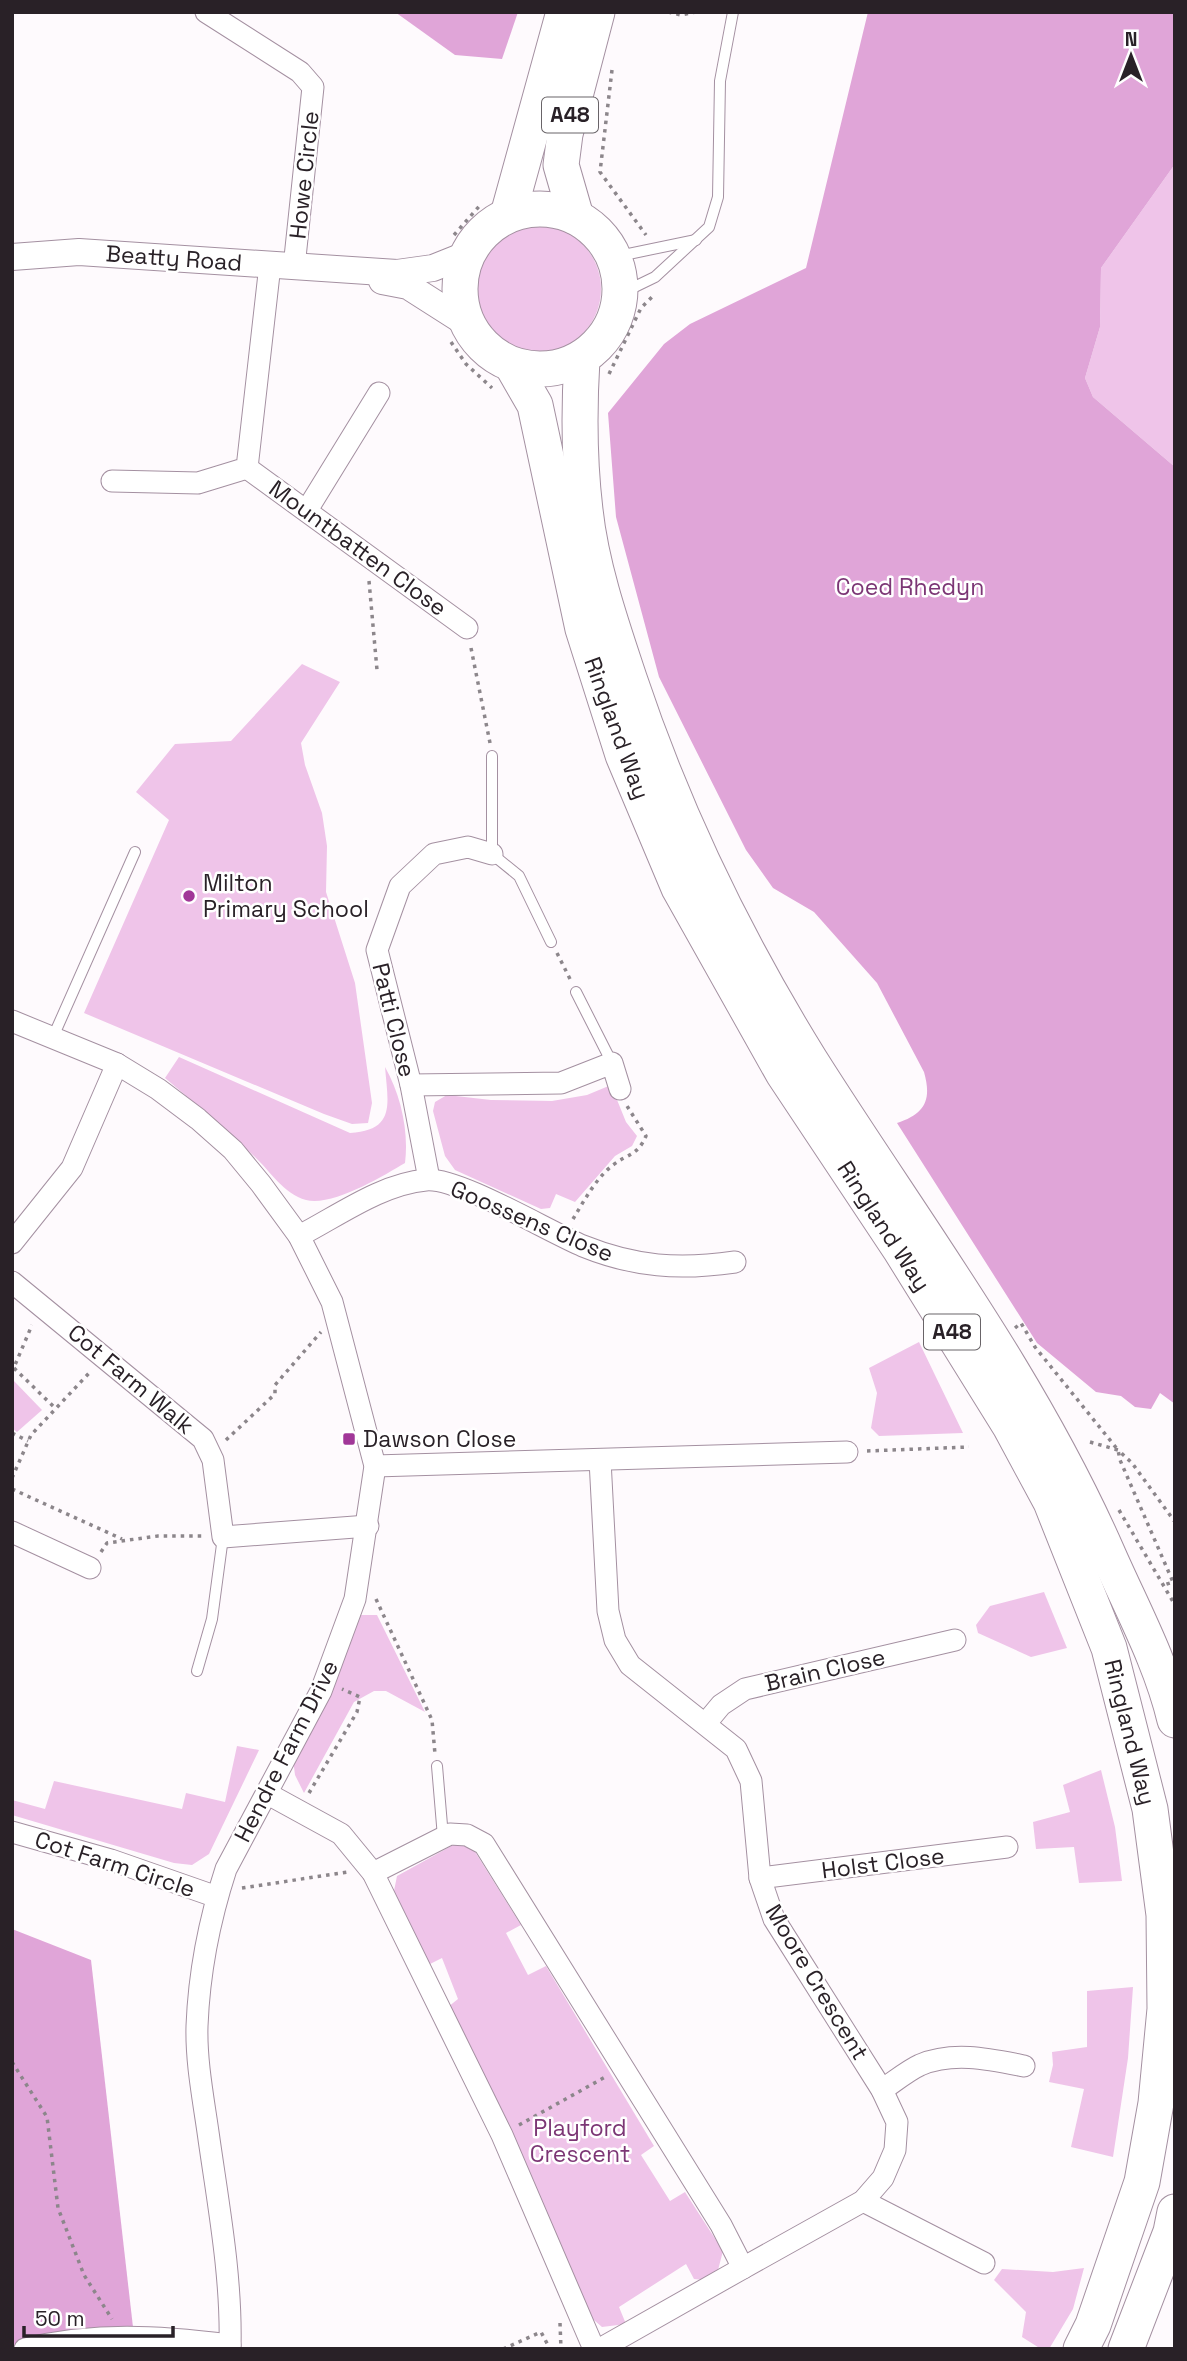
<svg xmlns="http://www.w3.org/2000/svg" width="1187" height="2361" font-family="'Space Grotesk',sans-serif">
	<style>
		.green { fill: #efc4e9 }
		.forest { fill: #e0a5d8 }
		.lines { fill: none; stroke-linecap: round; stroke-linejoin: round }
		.service-casing { stroke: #a490a1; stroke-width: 12 }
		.minor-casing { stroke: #a490a1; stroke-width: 23 }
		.tertiary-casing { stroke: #a490a1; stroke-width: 28 }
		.primary-casing { stroke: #a490a1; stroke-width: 37 }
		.path { stroke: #8c868b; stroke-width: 3.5; stroke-dasharray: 3.5 5; stroke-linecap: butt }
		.service { stroke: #fff; stroke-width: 10 }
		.minor { stroke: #fff; stroke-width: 21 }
		.tertiary { stroke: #fff; stroke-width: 26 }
		.primary { stroke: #fff; stroke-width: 35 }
		.poi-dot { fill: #a13798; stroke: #fff; stroke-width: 2.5 }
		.labels { text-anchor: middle; stroke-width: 5; stroke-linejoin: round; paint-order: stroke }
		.shield { fill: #fff; stroke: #696468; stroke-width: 2 }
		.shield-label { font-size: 21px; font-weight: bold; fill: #292127 }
		.street-label { font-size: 23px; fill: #292127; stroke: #fff }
		.park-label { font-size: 23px; fill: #7c3675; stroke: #fff }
		.poi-label { font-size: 23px; fill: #292127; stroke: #fff; text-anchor: start }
	</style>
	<rect width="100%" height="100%" fill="#fefafd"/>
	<g class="green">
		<path d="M 1175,164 L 1175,467 L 1093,397 L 1085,378 L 1100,327 L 1101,268 Z"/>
		<circle cx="537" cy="289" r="64"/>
		<path d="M 302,664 L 340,682 L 301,743 L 305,765 L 322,813 L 327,846 L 326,892 L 355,983 L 372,1103 L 368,1123 L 352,1124 L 324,1114 L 84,1013 L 169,820 L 136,792 L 175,744 L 231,741 Z"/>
		<path d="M 179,1057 L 350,1133 C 396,1130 388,1104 385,1067 C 401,1095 409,1132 405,1163 C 383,1176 332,1207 306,1200 C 284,1194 270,1171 254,1156 C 225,1129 195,1103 165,1078 Z"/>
		<path d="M 611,1085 L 626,1122 L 637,1136 L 632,1146 L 615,1156 L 575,1202 L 556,1194 L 550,1208 L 541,1209 L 455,1170 L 445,1156 L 433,1111 L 435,1102 L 447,1095 L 491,1100 L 552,1101 L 587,1095 Z"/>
		<path d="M 919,1342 L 963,1433 L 879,1436 L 871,1428 L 877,1393 L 869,1368 Z"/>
		<path d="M 13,1380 L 42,1410 L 17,1432 L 12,1428 Z"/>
		<path d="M 1044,1592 L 1067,1648 L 1031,1657 L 978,1633 L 976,1625 L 990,1606 Z"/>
		<path d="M 361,1615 L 377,1615 L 425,1712 L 386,1691 L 374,1691 L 354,1702 L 304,1793 L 295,1775 L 293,1759 Z"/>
		<path d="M 237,1746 L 259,1750 L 209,1854 L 192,1865 L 174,1863 L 12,1815 L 12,1800 L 45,1809 L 54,1781 L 182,1809 L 186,1793 L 225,1802 Z"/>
		<path d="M 1101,1770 L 1115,1827 L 1122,1881 L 1079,1883 L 1074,1847 L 1036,1849 L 1033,1822 L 1070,1812 L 1063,1785 Z"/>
		<path d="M 455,1844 L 472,1847 L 521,1925 L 506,1933 L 528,1975 L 546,1966 L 654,2146 L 641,2155 L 670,2201 L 685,2192 L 723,2251 L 718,2270 L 704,2280 L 694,2279 L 686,2264 L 619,2307 L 626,2324 L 602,2327 L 587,2314 L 448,2007 L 458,1999 L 442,1958 L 428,1965 L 394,1891 L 397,1876 Z"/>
		<path d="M 1133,1987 L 1128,2058 L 1113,2157 L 1071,2147 L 1084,2089 L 1049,2082 L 1053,2065 L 1052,2052 L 1087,2047 L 1087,1991 Z"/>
		<path d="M 1084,2268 L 1073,2309 L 1049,2349 L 1041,2349 L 1022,2337 L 1026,2312 L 994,2280 L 1002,2269 L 1053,2272 Z"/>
	</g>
	<g class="forest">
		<path d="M 395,12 L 518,12 L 502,59 L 455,55 Z"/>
		<path d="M 868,12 L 1175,12 L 1175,164 L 1101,268 L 1100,327 L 1085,378 L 1093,397 L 1175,467 L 1175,1404 L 1160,1393 L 1151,1409 L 1135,1407 L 1121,1396 L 1096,1392 L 1037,1343 L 897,1123 C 925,1114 932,1100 924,1072 L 877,983 L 814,912 L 773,888 L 746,850 L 659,677 L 616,517 L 608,413 L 664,344 L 690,324 L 806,268 Z"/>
		<path d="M 12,1929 L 91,1960 L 134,2336 L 12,2349 Z"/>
	</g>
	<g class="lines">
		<defs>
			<g id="service">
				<path d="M 614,257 L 696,240"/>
				<path d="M 620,294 L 655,277 L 709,227 L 718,197 L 720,81 L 733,12"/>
				<path d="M 492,756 L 492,854 L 519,876 L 551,942"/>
				<path d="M 576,992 L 612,1063"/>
				<path d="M 53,1037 L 135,852"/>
				<path d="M 197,1671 L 212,1619 L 223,1537"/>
				<path d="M 437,1766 L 443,1837"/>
			</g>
			<g id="minor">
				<path d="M 206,12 L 300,72 L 313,87 L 294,267"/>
				<path d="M 247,468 L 467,628"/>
				<path d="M 112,481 L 198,483 L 247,468 L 270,265"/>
				<path d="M 307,510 L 379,393"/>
				<path d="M 12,1021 L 117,1064 L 158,1089 L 198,1119 L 233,1150 L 261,1184 L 299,1236 L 332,1302 L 375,1466 L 355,1599 L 321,1691 L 226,1869 C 210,1918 199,1974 197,2026 C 196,2061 203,2097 208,2132 C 218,2204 232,2276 230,2349"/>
				<path d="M 411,1085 L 561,1083 L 612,1063 L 620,1089"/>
				<path d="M 429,1179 L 411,1085 L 377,950 L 400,886 L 434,854 L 468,847 L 492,854"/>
				<path d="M 299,1236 C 338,1216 381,1184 426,1180 C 458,1177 549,1232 583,1246 C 635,1267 679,1270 735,1262"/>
				<path d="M 12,1243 L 72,1168 L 117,1064"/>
				<path d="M 12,1282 L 203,1439 L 213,1460 L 223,1537 L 368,1526"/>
				<path d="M 600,1460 L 608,1611 L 615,1640 L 630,1665 L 736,1749 L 751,1781 L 760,1878 L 774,1919 L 882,2090 L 897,2122 L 895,2150 L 883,2178 L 863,2201 L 743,2268"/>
				<path d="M 375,1466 L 847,1452"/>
				<path d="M 12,1532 L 90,1568"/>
				<path d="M 706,1723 L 721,1705 L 745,1689 L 955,1640"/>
				<path d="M 268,1794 L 341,1834 L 373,1873 L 502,2135 L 594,2349"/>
				<path d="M 12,1832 L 111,1860 L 217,1897"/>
				<path d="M 373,1873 L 450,1834 L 467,1835 L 484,1844 L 721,2225 L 743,2268 L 600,2349"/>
				<path d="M 760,1878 L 1007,1847"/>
				<path d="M 882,2090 C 894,2082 907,2071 920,2065 C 953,2051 989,2059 1024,2066"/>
				<path d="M 863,2201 L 984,2263"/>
				<path d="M 25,2349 C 96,2332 158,2336 230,2345"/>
			</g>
			<g id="tertiary">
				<path d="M 12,257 L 79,252 L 397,273 L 433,268 L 468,254"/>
				<path d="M 382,281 L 408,286 L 466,323"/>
			</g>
			<g id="primary">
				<circle cx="540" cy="289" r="80"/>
				<path d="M 508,215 L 564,12"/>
				<path d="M 576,217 L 561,165 L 565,134 L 597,12"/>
				<path d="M 582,359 C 579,408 579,460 585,510 C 591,566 611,624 629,678 C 674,813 735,939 810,1060 C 913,1223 1029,1375 1107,1552 C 1131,1607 1161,1661 1175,1720"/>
				<path d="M 512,365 L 535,405 L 583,629 L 623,755 L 679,888 L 783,1073 L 900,1249 L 1010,1426 L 1051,1502 L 1109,1648 L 1150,1809 L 1164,1915 L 1165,2009 L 1156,2103 L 1142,2182 L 1093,2325 L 1081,2349"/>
				<path d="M 1126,2349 L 1171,2232 L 1175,2212"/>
			</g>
		</defs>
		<use href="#service" class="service-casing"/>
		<use href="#minor" class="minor-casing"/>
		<use href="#tertiary" class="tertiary-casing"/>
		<use href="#primary" class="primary-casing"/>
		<g class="path">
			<path d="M 668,12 L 681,15 L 696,12"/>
			<path d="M 612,70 L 600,172 L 646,235"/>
			<path d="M 454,235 L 482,203"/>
			<path d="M 451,342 L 466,364 L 492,388"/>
			<path d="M 609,374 L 641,308 L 653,296"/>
			<path d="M 369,581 L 377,670"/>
			<path d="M 471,648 L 490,743"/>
			<path d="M 557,953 L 571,981"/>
			<path d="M 573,1219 C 584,1201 596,1178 613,1165 C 629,1153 637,1156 646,1136 L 627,1106"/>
			<path d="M 1015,1328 L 1021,1323 L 1035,1347 L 1118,1450 L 1120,1460 L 1173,1582 L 1164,1585"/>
			<path d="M 14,1368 L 55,1408"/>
			<path d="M 12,1372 L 32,1325"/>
			<path d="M 12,1433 L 28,1441"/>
			<path d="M 226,1440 L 275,1394 L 275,1385 L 321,1332"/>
			<path d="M 1090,1442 L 1118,1450 L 1132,1463 L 1175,1522"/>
			<path d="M 867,1451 L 969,1447"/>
			<path d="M 12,1478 L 31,1435 L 91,1371"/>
			<path d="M 12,1489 L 122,1539"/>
			<path d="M 1119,1510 L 1175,1605"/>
			<path d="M 101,1552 L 107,1543 L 158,1536 L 203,1536"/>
			<path d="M 376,1599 L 432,1720 L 435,1754"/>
			<path d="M 309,1793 L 357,1712 L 360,1697 L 342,1689"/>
			<path d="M 242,1888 L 348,1872"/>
			<path d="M 12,2062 L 47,2117 L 58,2208 L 84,2275 L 112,2319"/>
			<path d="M 519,2125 L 607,2076"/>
			<path d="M 560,2323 L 561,2349"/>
			<path d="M 503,2349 L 541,2332 L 550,2349"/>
		</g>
		<use href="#service" class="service"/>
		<use href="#minor" class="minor"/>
		<use href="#tertiary" class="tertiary"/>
		<use href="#primary" class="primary"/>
	</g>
	<g class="poi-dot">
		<circle cx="189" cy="896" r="7"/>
		<rect x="342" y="1432" width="14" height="14" rx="3.5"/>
	</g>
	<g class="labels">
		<g class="shield">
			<rect x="542" y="97.5" width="56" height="35" rx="5"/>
			<rect x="924" y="1314.5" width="56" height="35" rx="5"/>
		</g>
		<g class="shield-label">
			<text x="570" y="122">A48</text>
			<text x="952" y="1339">A48</text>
		</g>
		<g class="street-label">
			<text transform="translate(304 175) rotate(-84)" y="8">Howe Circle</text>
			<text transform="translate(174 258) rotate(4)" y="8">Beatty Road</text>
			<text transform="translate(358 548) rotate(36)" y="8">Mountbatten Close</text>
			<text transform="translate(617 728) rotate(70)" y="8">Ringland Way</text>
			<text transform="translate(394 1020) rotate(76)" y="8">Patti Close</text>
			<text transform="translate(532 1221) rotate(23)" y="8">Goossens Close</text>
			<text transform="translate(884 1226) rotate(57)" y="8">Ringland Way</text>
			<text transform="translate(131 1379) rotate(40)" y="8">Cot Farm Walk</text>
			<text transform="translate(825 1670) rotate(-13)" y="8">Brain Close</text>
			<text transform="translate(1130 1732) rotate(76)" y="8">Ringland Way</text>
			<text transform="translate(286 1751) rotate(-63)" y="8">Hendre Farm Drive</text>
			<text transform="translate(883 1863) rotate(-7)" y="8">Holst Close</text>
			<text transform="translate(115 1864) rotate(18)" y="8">Cot Farm Circle</text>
			<text transform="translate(817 1982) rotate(59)" y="8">Moore Crescent</text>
		</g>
		<g class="park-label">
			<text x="910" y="595">Coed Rhedyn</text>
			<text x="580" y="2136">Playford<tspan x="580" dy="26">Crescent</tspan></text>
		</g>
		<g class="poi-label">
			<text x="203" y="891">Milton<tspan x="203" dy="26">Primary School</tspan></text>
			<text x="363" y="1447">Dawson Close</text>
		</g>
	</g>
	<rect width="1187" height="2361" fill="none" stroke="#292127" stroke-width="28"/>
	<g transform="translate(1131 56)" stroke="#ffffff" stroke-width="5" paint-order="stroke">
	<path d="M0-5L12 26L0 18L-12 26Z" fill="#292127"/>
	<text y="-10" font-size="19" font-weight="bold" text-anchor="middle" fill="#292127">N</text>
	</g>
	<path d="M24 2326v10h149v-10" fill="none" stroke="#292127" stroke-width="3.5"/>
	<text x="35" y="2326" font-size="21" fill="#292127" stroke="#ffffff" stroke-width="5" paint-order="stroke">50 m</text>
</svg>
